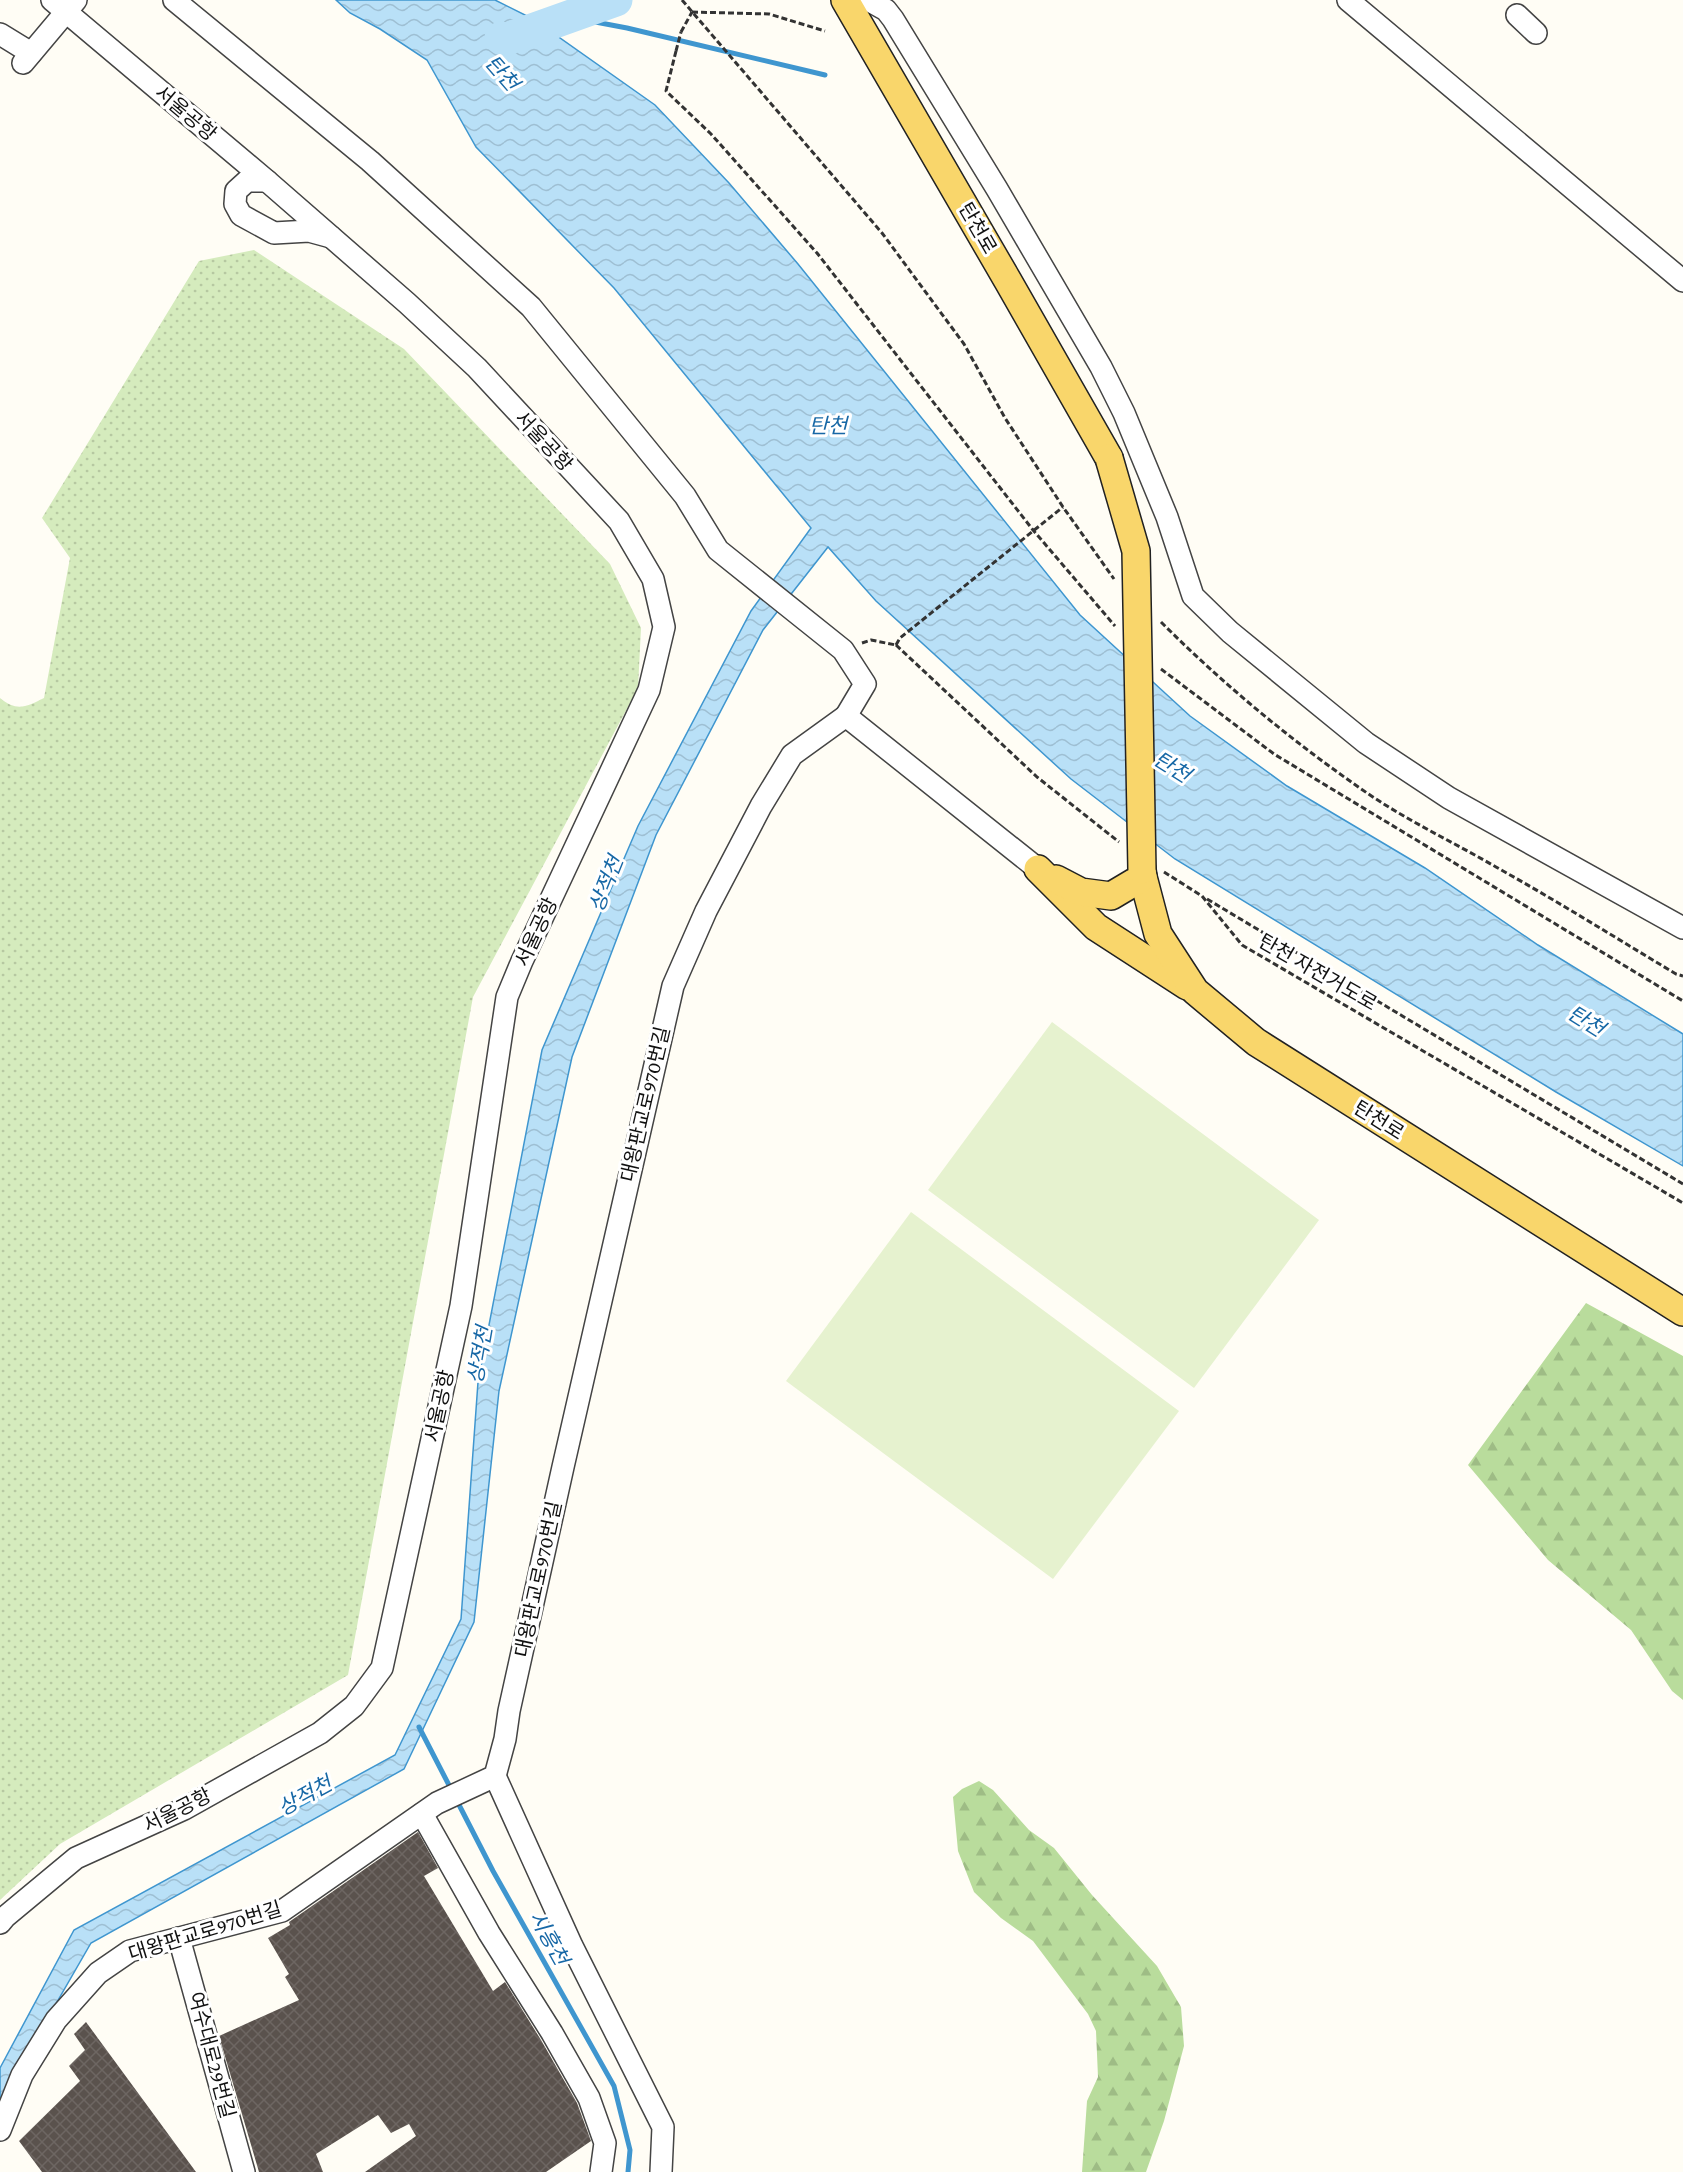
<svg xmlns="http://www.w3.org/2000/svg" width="1683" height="2172" font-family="'Crimson Pro','Noto Sans KR',serif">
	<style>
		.grass { fill: url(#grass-dots) }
		.forest { fill: url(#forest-firs) }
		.pitch { fill: #e6f2cf }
		.water { fill: url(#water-waves); stroke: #3f96cf; stroke-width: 1.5 }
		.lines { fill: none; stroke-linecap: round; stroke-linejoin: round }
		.stream { stroke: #3f96cf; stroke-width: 5 }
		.river { stroke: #b9e0f7; stroke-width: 33 }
		.building { fill: url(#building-cross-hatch) }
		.minor-casing { stroke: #444; stroke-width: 24 }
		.major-casing { stroke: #222; stroke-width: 30 }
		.path { stroke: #333; stroke-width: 3; stroke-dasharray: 6 3; stroke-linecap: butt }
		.minor { stroke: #fff; stroke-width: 21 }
		.major { stroke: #f9d66b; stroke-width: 27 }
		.major-bridge-casing { stroke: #222; stroke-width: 30; stroke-linecap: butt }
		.path-bridge { stroke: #333; stroke-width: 3; stroke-dasharray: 6 3; stroke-linecap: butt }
		.major-bridge { stroke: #f9d66b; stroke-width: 27 }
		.labels { text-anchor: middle; stroke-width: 6; stroke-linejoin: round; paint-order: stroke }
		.street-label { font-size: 20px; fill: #111; stroke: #fff }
		.water-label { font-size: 21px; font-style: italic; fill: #1768a6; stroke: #fff }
	</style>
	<defs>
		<pattern id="grass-dots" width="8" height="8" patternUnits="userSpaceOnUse" patternTransform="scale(1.5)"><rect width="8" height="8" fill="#d5ebbd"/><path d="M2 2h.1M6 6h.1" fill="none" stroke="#b6c8a1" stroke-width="1.8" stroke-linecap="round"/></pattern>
		<pattern id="forest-firs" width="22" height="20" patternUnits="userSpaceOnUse" patternTransform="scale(1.5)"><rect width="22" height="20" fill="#b9dc9c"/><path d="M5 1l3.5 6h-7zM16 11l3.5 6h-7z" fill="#9ebc85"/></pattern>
		<pattern id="water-waves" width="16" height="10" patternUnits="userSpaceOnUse" patternTransform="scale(1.5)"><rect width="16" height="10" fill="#b9e0f7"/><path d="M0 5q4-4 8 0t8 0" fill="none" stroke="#9ebfd3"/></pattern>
		<pattern id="building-cross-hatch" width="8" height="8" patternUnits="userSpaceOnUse" patternTransform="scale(1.5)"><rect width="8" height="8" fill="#5a524d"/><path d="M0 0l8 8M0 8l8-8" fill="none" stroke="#6d6662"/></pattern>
	</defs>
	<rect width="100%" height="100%" fill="#fffdf5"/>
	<path class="grass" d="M 254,250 L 404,349 L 610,564 L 641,628 L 638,688 L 473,997 L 348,1675 L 60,1844 L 0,1900 L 0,698 C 17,712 26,707 44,698 L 70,558 L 42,518 L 199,261 Z"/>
	<g class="forest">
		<path d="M 1586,1303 L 1683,1356 L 1683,1700 L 1672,1691 L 1631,1630 L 1548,1560 L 1468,1465 Z"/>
		<path d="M 979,1781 L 993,1790 L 1029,1830 L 1054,1848 L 1092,1895 L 1157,1966 L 1181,2007 L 1184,2046 L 1164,2121 L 1146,2172 L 1082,2172 L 1087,2101 L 1098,2077 L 1096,2031 L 1088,2014 L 1033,1941 L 1001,1918 L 974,1892 L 958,1851 L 953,1797 L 962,1789 Z"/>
	</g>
	<g class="pitch">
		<path d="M 1052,1022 L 1319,1220 L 1194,1388 L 928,1190 Z"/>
		<path d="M 911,1212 L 1179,1411 L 1053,1579 L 786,1381 Z"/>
	</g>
	<path class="water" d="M 336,0 L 495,0 L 533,19 L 655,105 L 729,183 L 798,264 L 1080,615 L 1190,716 L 1287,786 L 1425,868 L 1538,945 L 1683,1034 L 1683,1166 L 1556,1092 L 1175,859 L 1071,779 L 876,601 L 828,547 L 763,630 L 656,835 L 572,1057 L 499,1391 L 474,1622 L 404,1769 L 91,1943 L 0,2101 L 0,2068 L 74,1930 L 395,1755 L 461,1619 L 478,1382 L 542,1050 L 638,826 L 751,611 L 811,528 L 614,288 L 476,147 L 427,60 L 380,29 L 350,13 Z"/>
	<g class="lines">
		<g class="stream">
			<path d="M 569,17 L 627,28 L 825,75"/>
			<path d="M 419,1727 L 452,1791"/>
			<path d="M 456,1799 L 493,1871 L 614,2086 L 630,2150 L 628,2172"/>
		</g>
		<path class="river" d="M 501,38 L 507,39 L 616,0"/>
	</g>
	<g class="building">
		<path d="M 418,1832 L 438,1868 L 424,1876 L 493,1991 L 505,1982 L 541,2040 L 577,2103 L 591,2141 L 546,2172 L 365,2172 L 416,2136 L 409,2124 L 391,2133 L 378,2115 L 316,2154 L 323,2172 L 259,2172 L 219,2036 L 299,2000 L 285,1977 L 289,1974 L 268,1938 L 290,1925 L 289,1922 Z"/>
		<path d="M 86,2022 L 196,2172 L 42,2172 L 19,2141 L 80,2081 L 69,2066 L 85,2050 L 74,2034 Z"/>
	</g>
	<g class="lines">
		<defs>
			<g id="minor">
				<path d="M 174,0 L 370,161 L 531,307 L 685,496 L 718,550 L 843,650 L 865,684 L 846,716"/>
				<path d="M 868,0 L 886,10 L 893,19 L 997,189 L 1101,367 L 1124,413 L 1167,517 L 1193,596 L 1230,632 L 1366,743 L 1449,798 L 1683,928"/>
				<path d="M 1348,0 L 1683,281"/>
				<path d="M 1517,15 L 1536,33"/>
				<path d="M 0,34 L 31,53"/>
				<path d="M 23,63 L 76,0"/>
				<path d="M 267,181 L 247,181 L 236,191 L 235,204 L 241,215 L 274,233 L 309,231 L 331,237"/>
				<path d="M 495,1776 L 572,1946 L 663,2127 L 661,2172"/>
				<path d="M 422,1814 L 489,1933 L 552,2033 L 589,2098 L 605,2143 L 601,2172"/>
				<path d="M 0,1923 L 5,1917 L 76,1858 L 184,1809 L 320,1733 L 354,1706 L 382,1668 L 461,1306 L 507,997 L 522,961 L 649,690 L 664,627 L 653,579 L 619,521 L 477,368 L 407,303 L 267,181 L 52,0"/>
				<path d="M 179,1938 L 244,2172"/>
				<path d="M 0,2130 L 22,2075 L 56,2020 L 98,1973 L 130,1951 L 282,1911 L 437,1803 L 495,1776 L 505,1739 L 509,1711 L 563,1467 L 673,986 L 706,911 L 761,806 L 792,755 L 846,716 L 1038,869"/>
			</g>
			<g id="major">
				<path d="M 845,0 L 1008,281 L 1109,458"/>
				<path d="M 1038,869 L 1096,927 L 1187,986"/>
				<path d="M 1142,870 L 1143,877 L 1158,934 L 1195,991 L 1256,1042 L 1683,1312"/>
				<path d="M 1056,879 L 1081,892 L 1111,896 L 1143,877"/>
			</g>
		</defs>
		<use href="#minor" class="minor-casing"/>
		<use href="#major" class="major-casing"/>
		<g class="path">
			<path d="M 682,0 L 882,233 L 964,344 L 1005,418 L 1063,507 L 1114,579"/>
			<path d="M 692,12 L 769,14 L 825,31"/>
			<path d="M 681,32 L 692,12"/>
			<path d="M 676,51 L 666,91 L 711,134 L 817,253 L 1033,530 L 1115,626"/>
			<path d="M 1161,622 C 1224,685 1293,742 1367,793 C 1408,821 1453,842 1496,867 C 1557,901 1616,938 1676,974 L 1683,976"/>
			<path d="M 862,643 L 871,640 L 896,645"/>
			<path d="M 896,645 L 1037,777 L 1119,842"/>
			<path d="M 896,645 L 900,638 L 1063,507"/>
			<path d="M 1161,669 L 1274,754 L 1683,1001"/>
			<path d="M 1164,872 L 1202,896 L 1242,945 L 1683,1203"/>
			<path d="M 1207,899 L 1683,1184"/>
		</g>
		<use href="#minor" class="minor"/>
		<use href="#major" class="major"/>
		<defs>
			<path id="major-bridge" d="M 1109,458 L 1136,551 L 1142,870"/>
		</defs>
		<use href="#major-bridge" class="major-bridge-casing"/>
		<path class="path-bridge" d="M 676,51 L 681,32"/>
		<use href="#major-bridge" class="major-bridge"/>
	</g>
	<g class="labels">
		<g class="street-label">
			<text transform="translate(186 113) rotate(40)" y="7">서울공항</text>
			<text transform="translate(978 228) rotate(60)" y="7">탄천로</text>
			<text transform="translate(544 441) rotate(47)" y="7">서울공항</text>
			<text transform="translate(536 932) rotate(-65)" y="7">서울공항</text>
			<text transform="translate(1318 972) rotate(30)" y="7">탄천 자전거도로</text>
			<text transform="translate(645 1104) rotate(-77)" y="7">대왕판교로970번길</text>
			<text transform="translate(1379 1120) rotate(32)" y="7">탄천로</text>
			<text transform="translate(439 1406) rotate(-78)" y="7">서울공항</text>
			<text transform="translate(538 1579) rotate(-78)" y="7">대왕판교로970번길</text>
			<text transform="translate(177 1810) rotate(-27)" y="7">서울공항</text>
			<text transform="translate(205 1931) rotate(-17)" y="7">대왕판교로970번길</text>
			<text transform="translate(212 2055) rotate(75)" y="7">여수대로29번길</text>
		</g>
		<g class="water-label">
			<text transform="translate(502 73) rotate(49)" y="7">탄천</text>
			<text x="828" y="433">탄천</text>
			<text transform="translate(1172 767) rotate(32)" y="7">탄천</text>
			<text transform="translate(606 884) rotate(-68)" y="7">상적천</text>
			<text transform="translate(1586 1021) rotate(32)" y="7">탄천</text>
			<text transform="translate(480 1355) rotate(-80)" y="7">상적천</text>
			<text transform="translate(305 1796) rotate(-29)" y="7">상적천</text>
			<text transform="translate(549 1938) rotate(61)" y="7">시흥천</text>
		</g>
	</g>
</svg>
